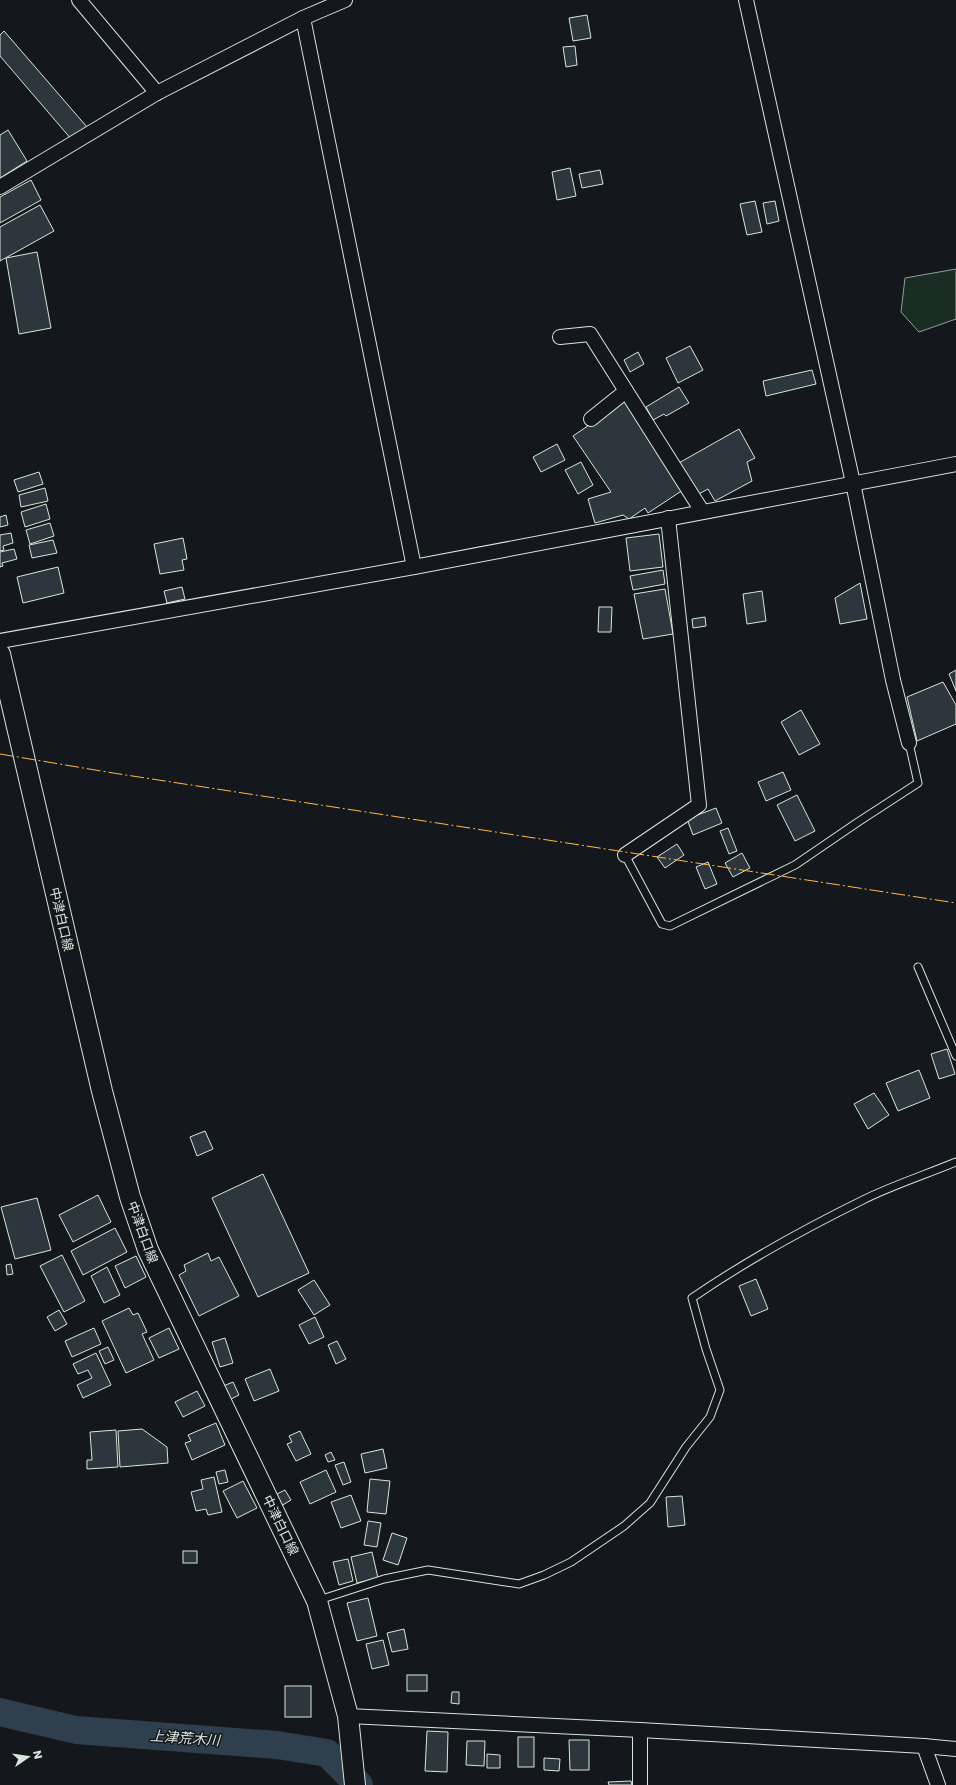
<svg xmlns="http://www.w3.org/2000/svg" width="956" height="1785" font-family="Poppins,'Noto Sans JP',sans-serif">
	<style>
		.green { fill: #1a2d24; stroke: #939e99 }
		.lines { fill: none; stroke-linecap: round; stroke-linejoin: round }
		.river { stroke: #2f3f4d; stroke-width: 28 }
		.building { fill: #2c363c; stroke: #d8e6dc }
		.service-casing { stroke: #d8e6dc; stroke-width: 9 }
		.minor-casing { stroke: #d8e6dc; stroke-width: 16 }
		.secondary-casing { stroke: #d8e6dc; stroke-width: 22 }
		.service { stroke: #14181c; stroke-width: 7 }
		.minor { stroke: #14181c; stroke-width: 14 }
		.secondary { stroke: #14181c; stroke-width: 20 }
		.power { stroke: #ffb74d; stroke-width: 1; stroke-dasharray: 14 3 2 3; stroke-linecap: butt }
		.labels { text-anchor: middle; stroke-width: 3; stroke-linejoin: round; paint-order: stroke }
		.street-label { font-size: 13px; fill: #d8e6dc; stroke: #14181c }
		.water-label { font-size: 14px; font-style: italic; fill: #d8e6dc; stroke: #14181c }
	</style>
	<rect width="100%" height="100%" fill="#14181c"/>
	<path class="green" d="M 956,269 L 956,319 L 919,332 L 901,312 L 905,278 Z"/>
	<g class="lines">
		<path class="river" d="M 0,1712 L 76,1730 L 277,1745 L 327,1753 L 359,1785"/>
	</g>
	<g class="building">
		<path d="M 587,15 L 591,38 L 573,41 L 569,18 Z"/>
		<path d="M 4,31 L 87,127 L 72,140 L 0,56 L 0,35 Z"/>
		<path d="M 575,46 L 577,65 L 566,67 L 563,47 Z"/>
		<path d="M 8,130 L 27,161 L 0,178 L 0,135 Z"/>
		<path d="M 570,168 L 576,196 L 557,200 L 552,172 Z"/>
		<path d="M 600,170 L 603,184 L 582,188 L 579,174 Z"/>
		<path d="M 31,180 L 41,200 L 0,223 L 0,197 Z"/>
		<path d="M 755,201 L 762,232 L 747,235 L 740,204 Z"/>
		<path d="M 775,201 L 779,221 L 767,224 L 763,203 Z"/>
		<path d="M 40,205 L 54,231 L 0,261 L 0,227 Z"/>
		<path d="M 37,252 L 51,328 L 19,334 L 6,258 Z"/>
		<path d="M 690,346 L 703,370 L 678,383 L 666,358 Z"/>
		<path d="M 638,352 L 644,364 L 630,372 L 624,360 Z"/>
		<path d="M 812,370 L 816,384 L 766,396 L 763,381 Z"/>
		<path d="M 679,387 L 689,403 L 666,416 L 664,414 L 653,420 L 646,407 Z"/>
		<path d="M 626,400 L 686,488 L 648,513 L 645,508 L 629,519 L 623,515 L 595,523 L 588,499 L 611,492 L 573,436 Z"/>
		<path d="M 739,429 L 755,458 L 747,462 L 752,481 L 715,501 L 708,489 L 695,496 L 677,464 Z"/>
		<path d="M 557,444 L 565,460 L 541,472 L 533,457 Z"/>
		<path d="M 581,462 L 593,485 L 578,494 L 565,470 Z"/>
		<path d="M 39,472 L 43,484 L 18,492 L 14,480 Z"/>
		<path d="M 45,488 L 48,501 L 21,507 L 19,495 Z"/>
		<path d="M 46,504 L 50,519 L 25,527 L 21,512 Z"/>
		<path d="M 6,515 L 8,525 L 0,527 L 0,517 Z"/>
		<path d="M 50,523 L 54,536 L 30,544 L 26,530 Z"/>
		<path d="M 11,533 L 13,543 L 3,546 L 4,550 L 0,551 L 0,535 Z"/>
		<path d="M 659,534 L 663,567 L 630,571 L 626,538 Z"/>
		<path d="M 183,538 L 187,559 L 182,560 L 184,570 L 160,574 L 154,544 Z"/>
		<path d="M 53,540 L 57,553 L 32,558 L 29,545 Z"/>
		<path d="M 14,549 L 17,559 L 2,563 L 3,566 L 0,567 L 0,552 Z"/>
		<path d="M 58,567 L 64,593 L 23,603 L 17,577 Z"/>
		<path d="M 663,570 L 665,584 L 633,590 L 630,576 Z"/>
		<path d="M 860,583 L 867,619 L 840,624 L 835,598 Z"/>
		<path d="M 182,587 L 185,599 L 167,603 L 164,591 Z"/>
		<path d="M 665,589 L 673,634 L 643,639 L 634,594 Z"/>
		<path d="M 762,591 L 766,621 L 747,624 L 743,594 Z"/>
		<path d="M 599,607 L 612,607 L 611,632 L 598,632 Z"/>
		<path d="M 705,617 L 706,626 L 693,628 L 692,619 Z"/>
		<path d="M 956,670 L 956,691 L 949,674 Z"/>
		<path d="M 943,682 L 956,705 L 956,724 L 917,741 L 907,697 Z"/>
		<path d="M 801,710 L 820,744 L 799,755 L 781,722 Z"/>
		<path d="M 783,772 L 791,790 L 766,801 L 758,782 Z"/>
		<path d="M 797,795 L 815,831 L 795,841 L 777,805 Z"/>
		<path d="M 716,808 L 722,823 L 693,835 L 687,819 Z"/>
		<path d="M 728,828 L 737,851 L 729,854 L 720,831 Z"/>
		<path d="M 677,844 L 684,855 L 665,868 L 657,857 Z"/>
		<path d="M 742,853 L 750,868 L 733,877 L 725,863 Z"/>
		<path d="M 708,862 L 717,884 L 705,889 L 696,867 Z"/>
		<path d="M 947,1049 L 955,1074 L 939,1079 L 931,1054 Z"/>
		<path d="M 919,1070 L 930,1098 L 898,1111 L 886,1083 Z"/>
		<path d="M 874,1093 L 889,1115 L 868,1129 L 854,1104 Z"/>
		<path d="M 205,1131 L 213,1149 L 197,1156 L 190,1137 Z"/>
		<path d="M 263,1174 L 309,1273 L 258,1297 L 212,1198 Z"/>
		<path d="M 98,1195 L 111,1222 L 73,1242 L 59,1215 Z"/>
		<path d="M 37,1198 L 51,1250 L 15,1259 L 1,1207 Z"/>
		<path d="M 115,1228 L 127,1252 L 83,1275 L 71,1251 Z"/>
		<path d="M 208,1253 L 211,1261 L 219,1257 L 239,1296 L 199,1316 L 179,1275 L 186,1271 L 184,1265 Z"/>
		<path d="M 62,1255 L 85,1301 L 64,1312 L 40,1266 Z"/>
		<path d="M 136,1256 L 146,1277 L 125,1288 L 115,1266 Z"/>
		<path d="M 11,1264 L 13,1274 L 7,1275 L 6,1265 Z"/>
		<path d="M 107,1267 L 120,1295 L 104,1303 L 91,1276 Z"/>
		<path d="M 756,1279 L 768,1309 L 751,1316 L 739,1286 Z"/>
		<path d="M 314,1280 L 330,1305 L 314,1315 L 298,1290 Z"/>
		<path d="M 129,1308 L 133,1315 L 138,1313 L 147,1332 L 142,1334 L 154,1360 L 126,1373 L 102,1321 Z"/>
		<path d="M 59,1310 L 67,1324 L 55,1331 L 47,1317 Z"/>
		<path d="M 315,1317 L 324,1337 L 309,1344 L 299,1325 Z"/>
		<path d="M 94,1328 L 101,1344 L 72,1357 L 65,1341 Z"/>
		<path d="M 169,1328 L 179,1349 L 159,1358 L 149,1338 Z"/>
		<path d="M 225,1338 L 233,1363 L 220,1367 L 212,1342 Z"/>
		<path d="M 337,1341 L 346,1359 L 336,1364 L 328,1345 Z"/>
		<path d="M 108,1347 L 114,1360 L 105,1364 L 99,1351 Z"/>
		<path d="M 96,1353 L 111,1385 L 83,1398 L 77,1385 L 92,1378 L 88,1370 L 78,1374 L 73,1364 Z"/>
		<path d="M 270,1369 L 279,1391 L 254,1401 L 245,1379 Z"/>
		<path d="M 233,1382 L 239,1395 L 227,1401 L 221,1387 Z"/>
		<path d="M 197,1391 L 205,1406 L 183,1417 L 175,1402 Z"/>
		<path d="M 216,1423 L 225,1445 L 192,1460 L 185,1443 L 191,1441 L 188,1435 Z"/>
		<path d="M 142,1429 L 167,1447 L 168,1463 L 120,1467 L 118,1431 Z"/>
		<path d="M 116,1430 L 118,1467 L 87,1469 L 87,1460 L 92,1460 L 90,1432 Z"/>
		<path d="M 300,1431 L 311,1454 L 296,1461 L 287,1444 L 292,1442 L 289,1436 Z"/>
		<path d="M 383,1449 L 387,1468 L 365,1473 L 361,1454 Z"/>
		<path d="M 331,1452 L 335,1460 L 328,1462 L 325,1455 Z"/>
		<path d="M 344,1462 L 351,1482 L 343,1485 L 335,1465 Z"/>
		<path d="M 225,1470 L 228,1482 L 219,1484 L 216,1472 Z"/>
		<path d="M 326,1470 L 336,1492 L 310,1504 L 300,1482 Z"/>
		<path d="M 214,1477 L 222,1512 L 208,1515 L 206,1509 L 196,1511 L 191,1492 L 203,1489 L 201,1480 Z"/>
		<path d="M 370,1479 L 390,1481 L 386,1514 L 367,1512 Z"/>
		<path d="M 243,1481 L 257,1508 L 237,1518 L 223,1491 Z"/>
		<path d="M 285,1490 L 291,1500 L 281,1506 L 275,1495 Z"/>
		<path d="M 351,1495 L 361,1521 L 341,1528 L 331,1502 Z"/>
		<path d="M 682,1496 L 685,1525 L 668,1527 L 666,1497 Z"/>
		<path d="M 368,1521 L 381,1523 L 377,1547 L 364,1545 Z"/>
		<path d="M 392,1533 L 407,1538 L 398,1565 L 383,1560 Z"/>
		<rect x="183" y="1551" width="14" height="12"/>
		<path d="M 372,1552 L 378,1578 L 357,1583 L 351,1557 Z"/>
		<path d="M 348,1559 L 353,1581 L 339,1585 L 333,1562 Z"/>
		<path d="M 368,1598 L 377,1636 L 357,1641 L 347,1603 Z"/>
		<path d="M 404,1629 L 408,1649 L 392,1652 L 387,1633 Z"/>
		<path d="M 383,1640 L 389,1665 L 372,1669 L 366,1644 Z"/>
		<rect x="407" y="1675" width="20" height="16"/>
		<rect x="285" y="1686" width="26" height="31"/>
		<path d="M 452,1692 L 459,1692 L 459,1704 L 451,1703 Z"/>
		<path d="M 427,1731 L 448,1732 L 447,1772 L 425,1771 Z"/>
		<rect x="518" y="1737" width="16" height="30"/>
		<path d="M 569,1740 L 589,1740 L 589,1770 L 570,1770 Z"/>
		<path d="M 467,1741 L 485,1741 L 484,1766 L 466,1765 Z"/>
		<path d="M 487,1754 L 500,1755 L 500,1768 L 487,1768 Z"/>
		<path d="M 544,1758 L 560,1759 L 559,1771 L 544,1770 Z"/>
		<path d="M 631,1781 L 632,1785 L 609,1785 L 608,1782 Z"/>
	</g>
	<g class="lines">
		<defs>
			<g id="service">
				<path d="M 625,855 L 662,924 L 670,926 L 795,865 L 858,822 L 918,783 L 909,743"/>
				<path d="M 918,967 L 956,1056"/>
				<path d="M 319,1600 L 384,1579 L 428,1570 L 519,1584 L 544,1575 L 571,1562 L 624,1526 L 650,1503 L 686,1447 L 710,1417 L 720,1390 L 706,1349 L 692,1298 C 746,1261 804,1229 863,1200 C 893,1185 925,1175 956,1162"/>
			</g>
			<g id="minor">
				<path d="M 79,0 L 157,93"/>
				<path d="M 746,0 L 853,483 L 893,680 L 909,743"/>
				<path d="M 303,18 L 414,567"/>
				<path d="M 0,187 L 157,93 L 303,18 L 345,0"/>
				<path d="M 560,337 L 590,334 L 702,511"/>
				<path d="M 591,419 L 626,391"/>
				<path d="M 0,641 L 414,567 L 956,464"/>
				<path d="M 625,855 L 699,805 L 668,518"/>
				<path d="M 348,1716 L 640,1730 L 924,1746 L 956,1749"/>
				<path d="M 640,1730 L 640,1785"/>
				<path d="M 924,1746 L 938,1785"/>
			</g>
			<path id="secondary" d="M 0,654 L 102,1091 L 130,1197 L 148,1250 L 317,1601 L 348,1716 L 355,1785"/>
		</defs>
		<use href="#service" class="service-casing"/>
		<use href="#minor" class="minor-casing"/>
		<use href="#secondary" class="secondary-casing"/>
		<use href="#service" class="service"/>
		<use href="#minor" class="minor"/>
		<use href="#secondary" class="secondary"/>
		<path class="power" d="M 0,754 L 113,773 L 956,903"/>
	</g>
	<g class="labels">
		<g class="street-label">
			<text transform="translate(62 919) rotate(77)" y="5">中津白口線</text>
			<text transform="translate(143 1232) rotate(70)" y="5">中津白口線</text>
			<text transform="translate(281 1525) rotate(64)" y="5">中津白口線</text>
		</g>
		<g class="water-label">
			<text transform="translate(185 1738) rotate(4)" y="5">上津荒木川</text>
		</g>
	</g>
	<g transform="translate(28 1757) rotate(77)" stroke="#14181c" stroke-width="3" paint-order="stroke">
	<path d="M0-3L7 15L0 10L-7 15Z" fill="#d8e6dc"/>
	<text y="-6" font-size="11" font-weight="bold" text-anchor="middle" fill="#d8e6dc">N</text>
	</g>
</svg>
